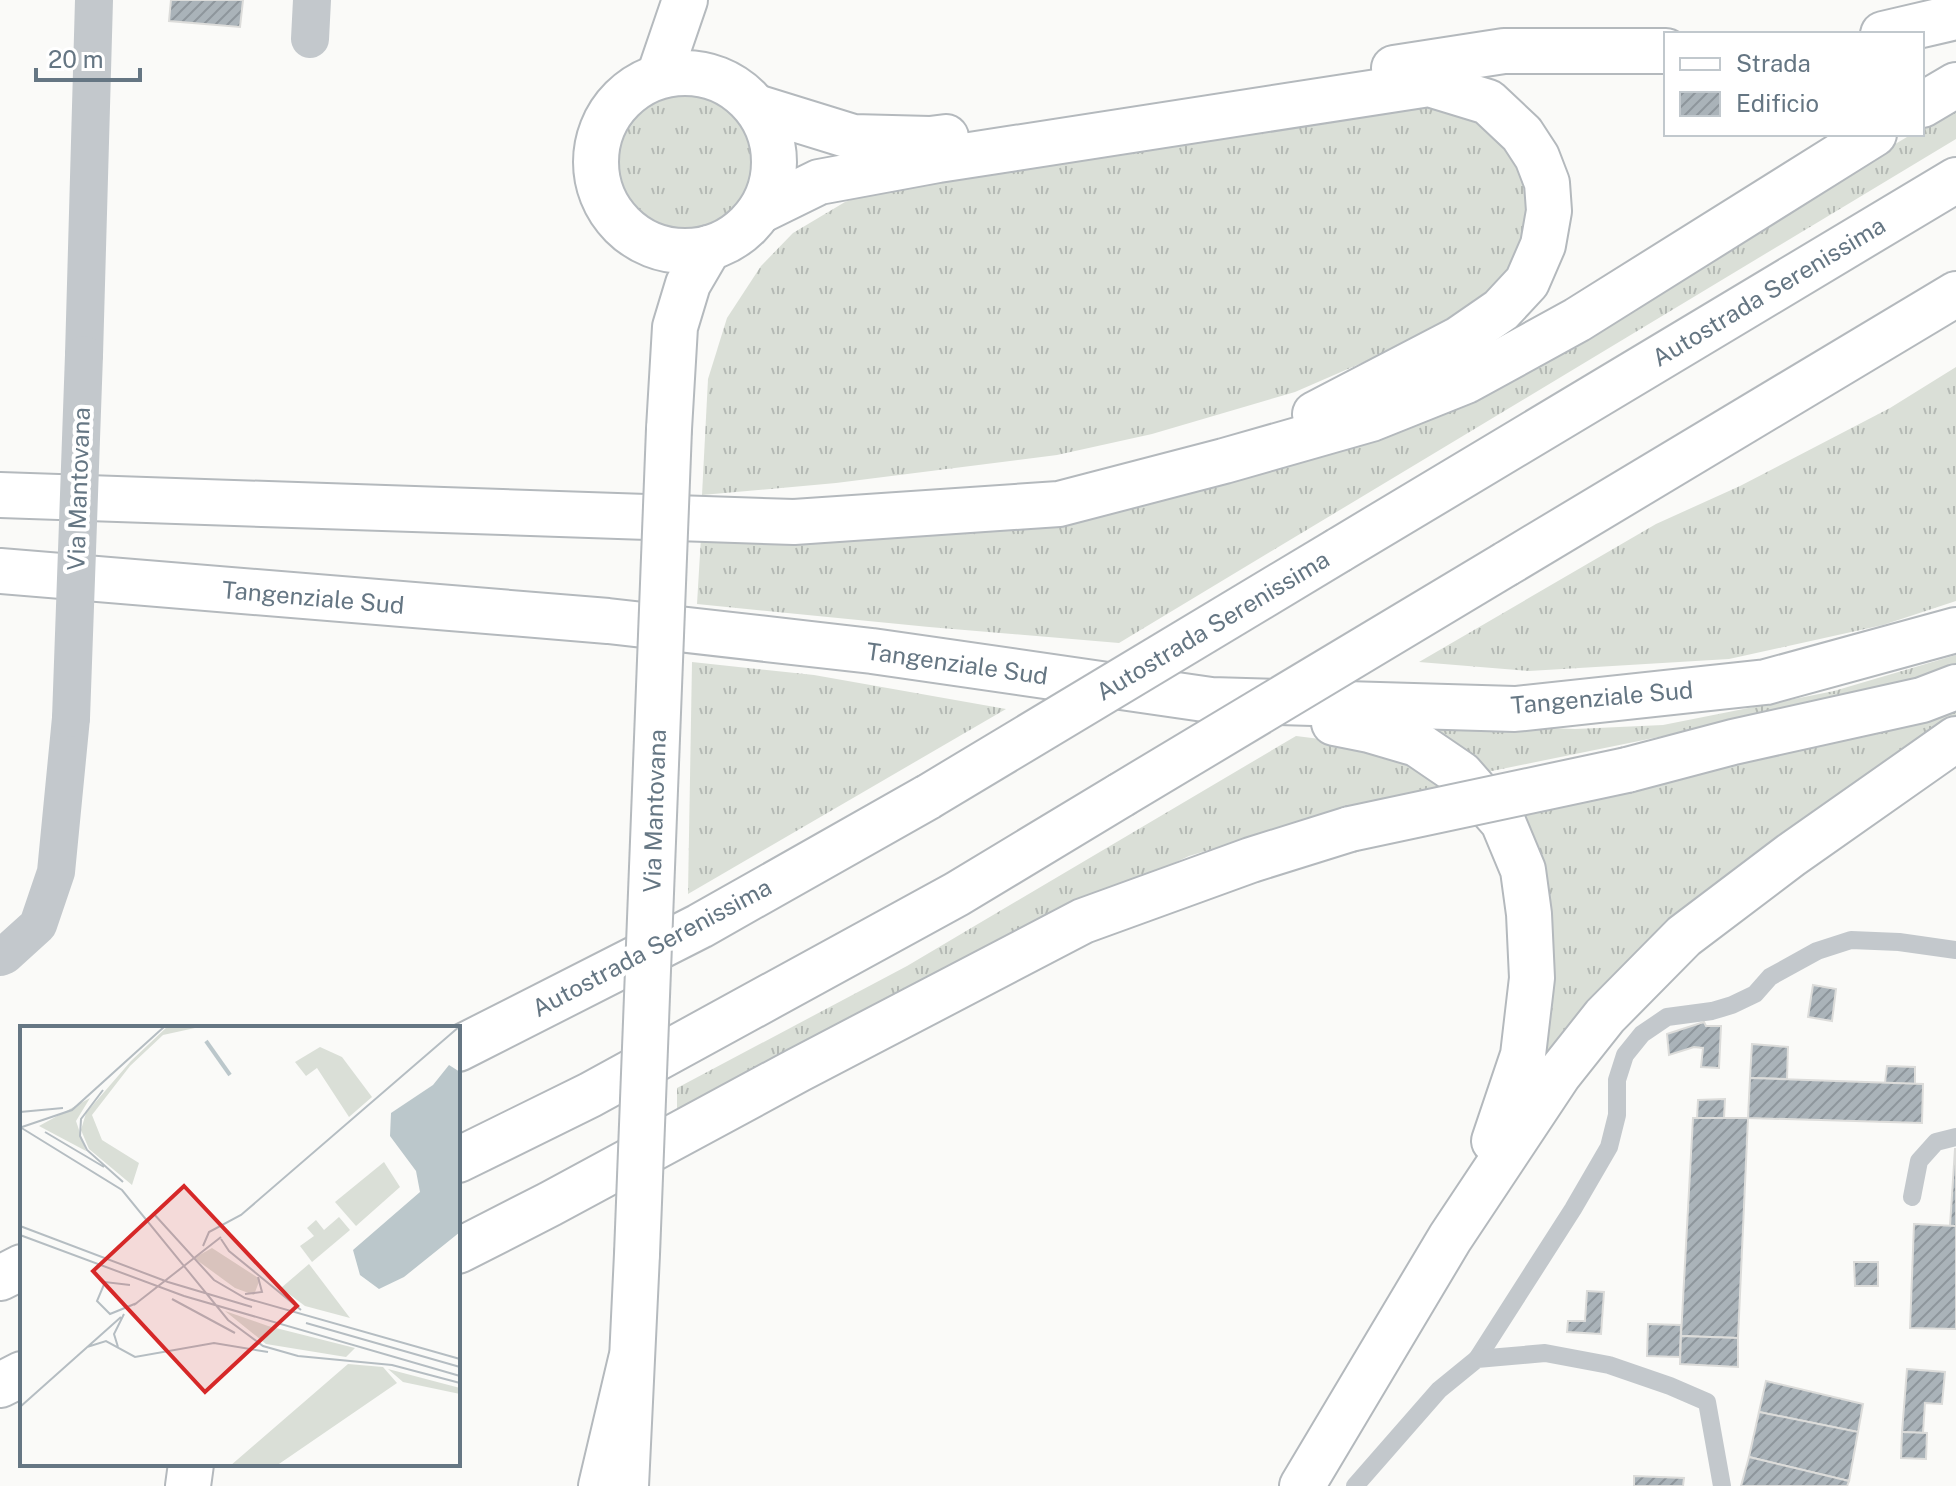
<svg xmlns="http://www.w3.org/2000/svg" width="1956" height="1486" font-family="'Public Sans',sans-serif">
	<style>
		.grass { fill: url(#grass-tufts) }
		.building { fill: url(#building-hatch); stroke: #dcdcda; stroke-width: 2 }
		.lines { fill: none; stroke-linecap: round; stroke-linejoin: round }
		.primary-casing { stroke: #b5babe; stroke-width: 48 }
		.highway-casing { stroke: #b4b9bd; stroke-width: 48 }
		.lane { stroke: #c3c8cc; stroke-width: 18 }
		.street { stroke: #c3c8cc; stroke-width: 38 }
		.primary { stroke: #fff; stroke-width: 44 }
		.highway { stroke: #fff; stroke-width: 44 }
		.primary-bridge-casing { stroke: #b5babe; stroke-width: 48; stroke-linecap: butt }
		.highway-bridge-casing { stroke: #b4b9bd; stroke-width: 48; stroke-linecap: butt }
		.street-bridge { stroke: #c3c8cc; stroke-width: 38 }
		.primary-bridge { stroke: #fff; stroke-width: 44 }
		.highway-bridge { stroke: #fff; stroke-width: 44 }
		.labels { text-anchor: middle; stroke-width: 8; stroke-linejoin: round; paint-order: stroke }
		.street-label { font-size: 24px; fill: #657683; stroke: #fff }
		.inset-river { fill: none; stroke: #bbc7cb; stroke-width: 4 }
		.inset-road { fill: none; stroke: #b5bdc2; stroke-width: 2 }
		.view { fill: #d62828; fill-opacity: 0.15; stroke: #d62828; stroke-width: 4 }
		.inset-edge { fill: none; stroke: #657683; stroke-width: 4 }
	</style>
	<defs>
		<pattern id="grass-tufts" width="24" height="20" patternUnits="userSpaceOnUse" patternTransform="scale(2)"><rect width="24" height="20" fill="#dadfd7"/><path d="M3 7l-1-3M5 7V3M7 7l1-3M15 17l-1-3M17 17v-4M19 17l1-3" fill="none" stroke="#b4b9b4"/></pattern>
		<pattern id="building-hatch" width="6" height="6" patternUnits="userSpaceOnUse" patternTransform="scale(2)"><rect width="6" height="6" fill="#aab3b9"/><path d="M-1 1l2-2M0 6l6-6M5 7l2-2" fill="none" stroke="#8e969c"/></pattern>
	</defs>
	<rect width="100%" height="100%" fill="#fafaf8"/>
	<g class="grass">
		<circle cx="685" cy="163" r="71"/>
		<path d="M 1420,101 L 1459,109 L 1500,137 L 1524,178 L 1529,209 L 1519,251 L 1507,280 L 1426,335 L 1295,392 L 1152,434 L 1057,455 L 836,483 L 702,495 L 708,379 L 727,318 L 761,266 L 793,233 L 845,202 L 881,189 Z"/>
		<path d="M 1956,108 L 1956,139 L 1119,643 L 929,627 L 697,604 L 701,537 L 996,527 L 1642,295 L 1912,134 L 1922,134 L 1922,128 Z"/>
		<path d="M 1956,367 L 1956,601 L 1883,625 L 1729,659 L 1529,671 L 1419,662 L 1656,524 L 1740,486 L 1890,408 Z"/>
		<path d="M 1956,655 L 1956,667 L 1835,701 L 1482,773 L 1439,730 L 1499,726 L 1575,729 L 1663,725 L 1834,691 Z"/>
		<path d="M 692,662 L 814,675 L 1006,709 L 688,894 Z"/>
		<path d="M 1956,703 L 1956,724 L 1542,1069 L 1553,950 L 1545,897 L 1517,810 Z"/>
		<path d="M 1296,736 L 1344,742 L 1388,756 L 1430,776 L 1439,787 L 1313,819 L 1189,856 L 1028,932 L 677,1116 L 677,1088 L 907,966 Z"/>
	</g>
	<g class="building">
		<path d="M 171,0 L 243,0 L 240,27 L 169,21 Z"/>
		<path d="M 1813,985 L 1836,989 L 1832,1021 L 1808,1017 Z"/>
		<path d="M 1704,1022 L 1706,1026 L 1721,1026 L 1719,1068 L 1701,1067 L 1703,1048 L 1694,1047 L 1669,1055 L 1667,1034 Z"/>
		<path d="M 1752,1044 L 1788,1047 L 1787,1079 L 1750,1078 Z"/>
		<path d="M 1887,1066 L 1915,1067 L 1915,1084 L 1885,1083 Z"/>
		<path d="M 1750,1078 L 1923,1084 L 1922,1123 L 1748,1118 Z"/>
		<path d="M 1725,1099 L 1724,1118 L 1697,1119 L 1698,1100 Z"/>
		<path d="M 1693,1118 L 1748,1118 L 1738,1338 L 1681,1336 Z"/>
		<path d="M 1955,1149 L 1956,1149 L 1956,1226 L 1950,1226 Z"/>
		<path d="M 1914,1224 L 1956,1226 L 1956,1329 L 1910,1328 Z"/>
		<path d="M 1854,1262 L 1878,1262 L 1878,1286 L 1855,1286 Z"/>
		<path d="M 1587,1291 L 1604,1292 L 1601,1334 L 1567,1332 L 1568,1321 L 1585,1321 Z"/>
		<path d="M 1648,1324 L 1681,1325 L 1680,1357 L 1647,1356 Z"/>
		<path d="M 1681,1336 L 1738,1338 L 1738,1367 L 1680,1364 Z"/>
		<path d="M 1907,1369 L 1945,1372 L 1942,1404 L 1925,1403 L 1923,1433 L 1902,1432 Z"/>
		<path d="M 1766,1381 L 1863,1404 L 1858,1432 L 1759,1412 Z"/>
		<path d="M 1759,1412 L 1858,1432 L 1849,1481 L 1749,1457 Z"/>
		<path d="M 1902,1432 L 1927,1433 L 1926,1459 L 1901,1458 Z"/>
		<path d="M 1749,1457 L 1849,1481 L 1847,1486 L 1741,1486 Z"/>
		<path d="M 1634,1476 L 1684,1478 L 1683,1486 L 1634,1486 Z"/>
	</g>
	<g class="lines">
		<defs>
			<g id="primary">
				<circle cx="685" cy="162" r="89"/>
				<path d="M 659,76 L 685,0"/>
				<path d="M 669,429 L 675,327 L 688,284 L 709,248"/>
				<path d="M 626,1486 L 637,1254"/>
			</g>
			<g id="highway">
				<path d="M 1883,34 L 1956,17"/>
				<path d="M 1394,68 L 1504,51 L 1666,51"/>
				<path d="M 1922,105 L 1956,85"/>
				<path d="M 756,107 L 853,137 L 930,139 L 946,137"/>
				<path d="M 760,211 L 819,182 L 938,160 L 1429,84 L 1488,102 L 1522,134 L 1537,157 L 1547,183 L 1549,211 L 1543,245 L 1527,282 L 1501,310 L 1459,339 L 1315,414"/>
				<path d="M 0,495 L 794,522 L 1059,504 L 1224,461 L 1371,419 L 1466,381 L 1577,320 L 1874,134"/>
				<path d="M 1339,550 L 1956,180"/>
				<path d="M 1506,564 L 1956,294"/>
				<path d="M 0,571 L 608,621 L 872,651 L 1211,700 L 1515,709 L 1766,682 L 1956,630"/>
				<path d="M 1334,723 L 1369,730 L 1417,744 L 1461,774 L 1503,822 L 1523,870 L 1529,914 L 1532,978 L 1523,1055 L 1494,1141"/>
				<path d="M 1627,770 L 1733,742 L 1922,700 L 1956,687"/>
				<path d="M 458,1049 L 700,926 L 928,797"/>
				<path d="M 458,1160 L 590,1095 L 957,894 L 1121,795"/>
				<path d="M 458,1251 L 550,1204 L 798,1070 L 1083,921 L 1251,860 L 1350,829"/>
				<path d="M 0,1278 L 22,1267"/>
				<path d="M 0,1385 L 22,1374"/>
				<path d="M 188,1486 L 191,1464"/>
				<path d="M 601,1486 L 631,1359"/>
				<path d="M 1302,1486 L 1450,1238 L 1559,1074 L 1605,1016 L 1684,936 L 1791,855 L 1956,739"/>
			</g>
		</defs>
		<use href="#primary" class="primary-casing"/>
		<use href="#highway" class="highway-casing"/>
		<g class="lane">
			<path d="M 1912,1197 L 1919,1161 L 1936,1142 L 1956,1137"/>
			<path d="M 1477,1359 L 1573,1209 L 1609,1147 L 1617,1115 L 1617,1080 L 1625,1055 L 1642,1034 L 1667,1017 L 1712,1011 L 1732,1005 L 1755,994 L 1770,977 L 1817,951 L 1851,940 L 1899,942 L 1956,950"/>
			<path d="M 1355,1486 L 1439,1390 L 1477,1359 L 1545,1353 L 1609,1365 L 1670,1386 L 1707,1402 L 1722,1486"/>
		</g>
		<g class="street">
			<path d="M 310,39 L 312,0"/>
			<path d="M 84,355 L 94,0"/>
			<path d="M 0,957 L 5,955 L 38,925 L 56,872 L 71,718"/>
		</g>
		<use href="#primary" class="primary"/>
		<use href="#highway" class="highway"/>
		<defs>
			<path id="primary-bridge" d="M 637,1254 L 669,429"/>
			<g id="highway-bridge">
				<path d="M 1121,795 L 1506,564"/>
				<path d="M 928,797 L 1339,550"/>
				<path d="M 1350,829 L 1627,770"/>
			</g>
		</defs>
		<use href="#primary-bridge" class="primary-bridge-casing"/>
		<use href="#highway-bridge" class="highway-bridge-casing"/>
		<path class="street-bridge" d="M 71,718 L 84,355"/>
		<use href="#primary-bridge" class="primary-bridge"/>
		<use href="#highway-bridge" class="highway-bridge"/>
	</g>
	<g class="labels">
		<g class="street-label">
			<text transform="translate(1769 292) rotate(-31)" y="8">Autostrada Serenissima</text>
			<text transform="translate(79 489) rotate(-88)" y="8">Via Mantovana</text>
			<text transform="translate(313 598) rotate(5)" y="8">Tangenziale Sud</text>
			<text transform="translate(1213 626) rotate(-31)" y="8">Autostrada Serenissima</text>
			<text transform="translate(957 664) rotate(8)" y="8">Tangenziale Sud</text>
			<text transform="translate(1602 698) rotate(-5)" y="8">Tangenziale Sud</text>
			<text transform="translate(655 811) rotate(-88)" y="8">Via Mantovana</text>
			<text transform="translate(652 948) rotate(-28)" y="8">Autostrada Serenissima</text>
		</g>
	</g>
	<g transform="translate(20 1026)">
		<rect width="440" height="440" fill="#fafaf8"/>
		<path d="M 148,0 L 184,0 L 143,9 L 110,40 L 72,89 L 82,114 L 119,137 L 112,159 L 69,123 L 61,104 L 66,87 L 111,35 ZM 300,21 L 322,31 L 352,71 L 329,91 L 297,42 L 286,50 L 275,36 ZM 70,72 L 56,95 L 66,125 L 19,100 ZM 192,222 L 240,253 L 234,269 L 215,262 L 174,232 ZM 205,285 L 248,300 L 335,322 L 326,331 L 246,318 ZM 328,338 L 363,341 L 377,357 L 256,440 L 210,440 ZM 368,343 L 440,362 L 440,368 L 383,356 Z" fill="#dadfd7"/>
		<path d="M 319,191 L 330,204 L 292,236 L 280,220 L 294,210 L 287,202 L 296,194 L 304,204 Z" fill="#dadfd7"/>
		<path d="M 364,136 L 380,161 L 336,200 L 315,176 ZM 289,238 L 330,292 L 285,280 L 261,262 Z" fill="#dadfd7"/>
		<path d="M 429,39 L 440,46 L 440,206 L 384,251 L 359,263 L 340,249 L 333,224 L 400,166 L 396,145 L 370,110 L 371,87 L 413,59 Z" fill="#bbc7cb"/>
		<path class="inset-river" d="M 186,15 L 210,49"/>
		<path class="inset-road" d="M 83,64 L 61,93 L 60,110 L 67,124 L 103,156M 0,86 L 43,82M 0,101 L 102,164 L 208,294 L 243,320 L 278,330 L 372,339 L 440,357M 2,101 L 52,84 L 145,0M 25,106 L 84,141M 133,187 L 194,254 L 225,272 L 440,333M 0,200 L 148,256 L 232,281M 0,209 L 164,270 L 440,350M 201,213 L 209,225 L 281,284M 183,220 L 189,206 L 221,189 L 440,0M 110,259 L 85,256 L 77,275 L 90,288 L 117,277M 225,268 L 242,266 L 238,251M 152,273 L 215,307M 114,279 L 201,211M 286,297 L 440,341M 67,321 L 86,315 L 115,331 L 194,317 L 248,326M 98,321 L 94,308 L 104,288M 0,381 L 101,291"/>
		<path class="view" d="M 164,160 L 277,280 L 185,366 L 73,245 Z"/>
		<rect width="440" height="440" class="inset-edge"/>
	</g>
	<rect x="1664" y="32" width="260" height="104" fill="#ffffff" stroke="#c1c8cd" stroke-width="2"/>
	<rect x="1680" y="58" width="40" height="12" fill="#ffffff" stroke="#c1c8cd" stroke-width="2"/>
	<text x="1736" y="72" font-size="24" fill="#657683">Strada</text>
	<rect x="1680" y="92" width="40" height="24" fill="url(#building-hatch)" stroke="#c1c8cd" stroke-width="2"/>
	<text x="1736" y="112" font-size="24" fill="#657683">Edificio</text>
	<path d="M36 68v12h104v-12" fill="none" stroke="#657683" stroke-width="4"/>
	<text x="48" y="68" font-size="24" fill="#657683" stroke="#ffffff" stroke-width="6" paint-order="stroke">20 m</text>
</svg>
